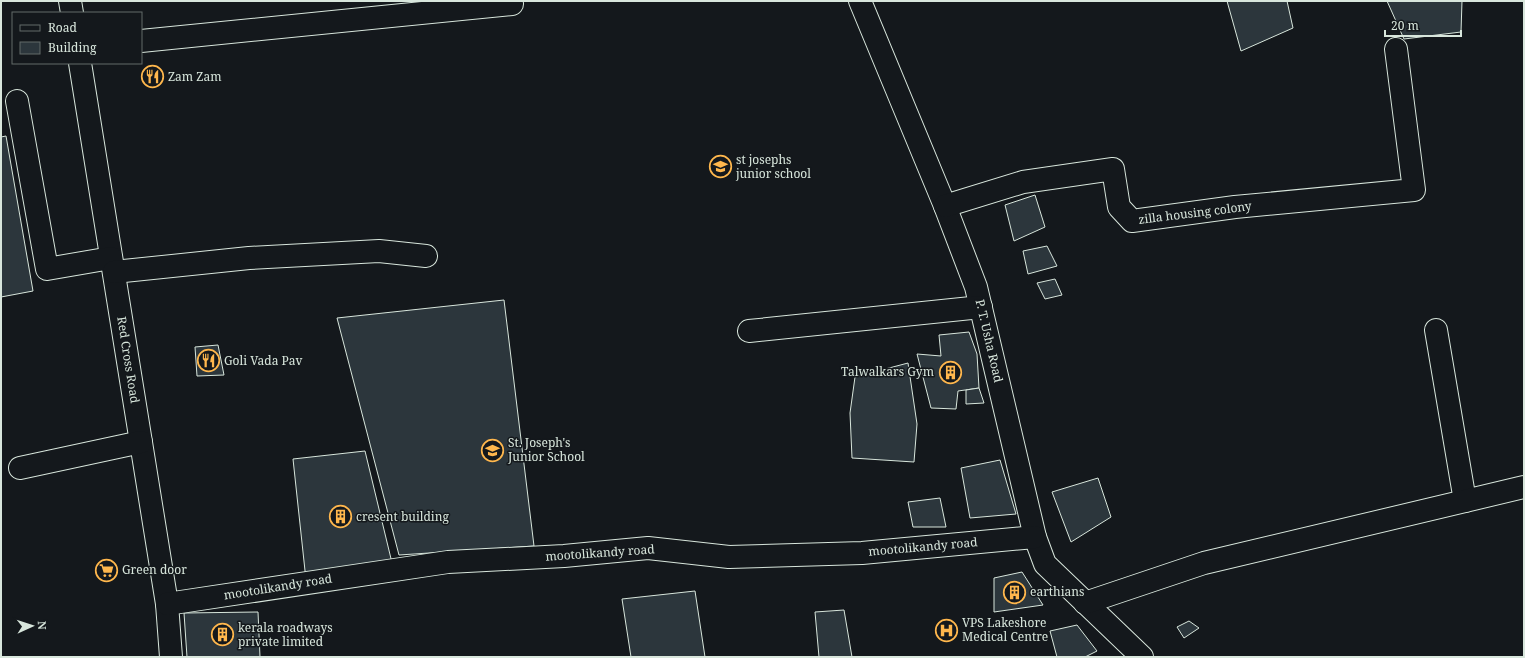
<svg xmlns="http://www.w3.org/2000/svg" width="1525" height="658" font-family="'Noto Serif',serif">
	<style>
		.building { fill: #2c363c; stroke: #d8e6dc }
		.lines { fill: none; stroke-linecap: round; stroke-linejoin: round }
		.minor-casing { stroke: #d8e6dc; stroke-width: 24 }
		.minor { stroke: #14181c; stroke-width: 22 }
		.labels { text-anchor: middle; stroke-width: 3; stroke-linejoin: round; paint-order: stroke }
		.poi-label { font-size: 12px; fill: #d8e6dc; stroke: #14181c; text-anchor: start }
		.street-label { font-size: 12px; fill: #d8e6dc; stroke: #14181c }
	</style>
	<rect width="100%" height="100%" fill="#14181c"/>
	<g class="building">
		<path d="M 1227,1 L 1287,1 L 1293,28 L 1241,51 Z"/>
		<path d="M 1387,1 L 1462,1 L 1461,32 L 1404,39 Z"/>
		<path d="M 6,136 L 33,291 L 1,297 L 1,137 Z"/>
		<path d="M 1035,195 L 1045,227 L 1014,241 L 1005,205 Z"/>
		<path d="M 1047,246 L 1057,266 L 1028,274 L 1023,251 Z"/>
		<path d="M 1055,279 L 1062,295 L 1045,299 L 1037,283 Z"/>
		<path d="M 504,300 L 534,546 L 399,555 L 337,318 Z"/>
		<path d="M 969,332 L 977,354 L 979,388 L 958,391 L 956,409 L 931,408 L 917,354 L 941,356 L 939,335 Z"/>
		<path d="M 218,345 L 224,375 L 197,376 L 195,347 Z"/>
		<path d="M 908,363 L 917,424 L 914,462 L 852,458 L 850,413 L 855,377 Z"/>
		<path d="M 979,388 L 984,403 L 966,404 L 966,390 Z"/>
		<path d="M 365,451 L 393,567 L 306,580 L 293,459 Z"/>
		<path d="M 1000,460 L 1016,514 L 970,518 L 961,468 Z"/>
		<path d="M 1098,478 L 1111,517 L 1071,542 L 1052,492 Z"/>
		<path d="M 940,498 L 946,527 L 913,527 L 908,502 Z"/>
		<path d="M 1022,572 L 1043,605 L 994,612 L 994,578 Z"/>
		<path d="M 695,591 L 705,657 L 631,657 L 622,599 Z"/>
		<path d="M 844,610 L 852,657 L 819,657 L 815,612 Z"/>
		<path d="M 258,612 L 260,657 L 187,657 L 184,613 Z"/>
		<path d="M 1189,621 L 1199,628 L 1184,638 L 1177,627 Z"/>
		<path d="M 1077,625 L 1097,651 L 1085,657 L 1057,657 L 1050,631 Z"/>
	</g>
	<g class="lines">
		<defs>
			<g id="minor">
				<path d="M 70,1 L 72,13"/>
				<path d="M 860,1 L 945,206 L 976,287 L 1035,537 L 1045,564 L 1142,657"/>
				<path d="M 141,41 L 512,4"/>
				<path d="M 80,63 L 167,604 L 171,657"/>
				<path d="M 17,101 L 47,269 L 111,258"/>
				<path d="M 945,206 L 1023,182 L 1113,169 L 1119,207 L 1132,221 L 1235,207 L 1414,190 L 1396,49"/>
				<path d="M 114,272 L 249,258 L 379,251 L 426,256"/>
				<path d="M 1436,330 L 1465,501"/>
				<path d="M 749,331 L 981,307"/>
				<path d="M 20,468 L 141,442"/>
				<path d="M 1085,603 L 1204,563 L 1524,487"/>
				<path d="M 167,604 L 448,562 L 564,556 L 648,548 L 729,557 L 862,553 L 1035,537"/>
			</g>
		</defs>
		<use href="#minor" class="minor-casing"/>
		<use href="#minor" class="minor"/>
	</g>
	<defs>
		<symbol id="restaurant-ring" viewBox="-11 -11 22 22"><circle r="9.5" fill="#14181c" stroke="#ffb74d" stroke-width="1.5"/><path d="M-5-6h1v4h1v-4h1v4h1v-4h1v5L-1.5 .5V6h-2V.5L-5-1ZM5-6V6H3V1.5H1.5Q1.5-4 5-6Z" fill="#ffb74d"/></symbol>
		<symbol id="school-ring" viewBox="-11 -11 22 22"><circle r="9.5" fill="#14181c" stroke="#ffb74d" stroke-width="1.5"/><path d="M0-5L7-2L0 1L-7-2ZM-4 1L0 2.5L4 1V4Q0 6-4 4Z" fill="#ffb74d"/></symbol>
		<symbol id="building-ring" viewBox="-11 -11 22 22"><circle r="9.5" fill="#14181c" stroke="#ffb74d" stroke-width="1.5"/><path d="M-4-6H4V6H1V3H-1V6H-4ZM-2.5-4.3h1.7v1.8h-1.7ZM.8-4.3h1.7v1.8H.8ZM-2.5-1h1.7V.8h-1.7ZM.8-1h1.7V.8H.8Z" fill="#ffb74d"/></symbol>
		<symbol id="supermarket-ring" viewBox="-11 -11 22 22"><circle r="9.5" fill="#14181c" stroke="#ffb74d" stroke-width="1.5"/><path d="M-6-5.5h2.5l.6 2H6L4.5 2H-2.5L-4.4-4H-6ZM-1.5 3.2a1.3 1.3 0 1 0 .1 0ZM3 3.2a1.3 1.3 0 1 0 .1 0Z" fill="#ffb74d"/></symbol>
		<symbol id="hospital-ring" viewBox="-11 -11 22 22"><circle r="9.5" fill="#14181c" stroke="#ffb74d" stroke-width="1.5"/><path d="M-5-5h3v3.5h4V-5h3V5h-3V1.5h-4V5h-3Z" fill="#ffb74d"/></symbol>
	</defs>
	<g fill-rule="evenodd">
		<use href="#restaurant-ring" x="140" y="64" width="25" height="25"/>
		<use href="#school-ring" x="708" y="154" width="25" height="25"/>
		<use href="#restaurant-ring" x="196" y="348" width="25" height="25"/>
		<use href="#building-ring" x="938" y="360" width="25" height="25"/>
		<use href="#school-ring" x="480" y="438" width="25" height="25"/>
		<use href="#building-ring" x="328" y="504" width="25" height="25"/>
		<use href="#supermarket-ring" x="94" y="558" width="25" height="25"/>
		<use href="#building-ring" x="1002" y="580" width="25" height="25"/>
		<use href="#hospital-ring" x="934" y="618" width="25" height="25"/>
		<use href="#building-ring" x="210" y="622" width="25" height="25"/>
	</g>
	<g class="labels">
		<g class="poi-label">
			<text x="168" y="81">Zam Zam</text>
			<text x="736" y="164">st josephs<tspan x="736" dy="14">junior school</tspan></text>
			<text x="224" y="365">Goli Vada Pav</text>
			<text x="934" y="376" text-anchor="end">Talwalkars Gym</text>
			<text x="508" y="447">St. Joseph's<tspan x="508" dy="14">Junior School</tspan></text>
			<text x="356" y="521">cresent building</text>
			<text x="122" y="574">Green door</text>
			<text x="1030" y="596">earthians</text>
			<text x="962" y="627">VPS Lakeshore<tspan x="962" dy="14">Medical Centre</tspan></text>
			<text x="238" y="632">kerala roadways<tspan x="238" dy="14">private limited</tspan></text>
		</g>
		<g class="street-label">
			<text transform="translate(1195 213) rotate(-7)" y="4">zilla housing colony</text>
			<text transform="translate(989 341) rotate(77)" y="4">P. T. Usha Road</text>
			<text transform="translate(128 360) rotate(81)" y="4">Red Cross Road</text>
			<text transform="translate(923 547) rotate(-5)" y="4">mootolikandy road</text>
			<text transform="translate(600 553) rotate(-4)" y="4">mootolikandy road</text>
			<text transform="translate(278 587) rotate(-9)" y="4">mootolikandy road</text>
		</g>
	</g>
	<rect width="1525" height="658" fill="none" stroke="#d8e6dc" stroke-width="4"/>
	<rect x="12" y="12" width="130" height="52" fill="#14181c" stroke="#626a69"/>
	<rect x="20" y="25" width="20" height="6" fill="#14181c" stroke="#626a69"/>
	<text x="48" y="32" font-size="12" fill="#d8e6dc">Road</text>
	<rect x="20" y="42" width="20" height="12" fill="#2c363c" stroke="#626a69"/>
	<text x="48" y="52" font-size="12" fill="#d8e6dc">Building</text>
	<g transform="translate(32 626) rotate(87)" stroke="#14181c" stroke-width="3" paint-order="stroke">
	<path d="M0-3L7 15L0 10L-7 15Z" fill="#d8e6dc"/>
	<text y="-6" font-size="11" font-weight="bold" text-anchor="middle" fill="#d8e6dc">N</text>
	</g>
	<path d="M1385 30v6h76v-6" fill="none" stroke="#d8e6dc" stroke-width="2"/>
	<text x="1391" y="30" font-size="12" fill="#d8e6dc" stroke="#14181c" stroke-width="3" paint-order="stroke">20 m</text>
</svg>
